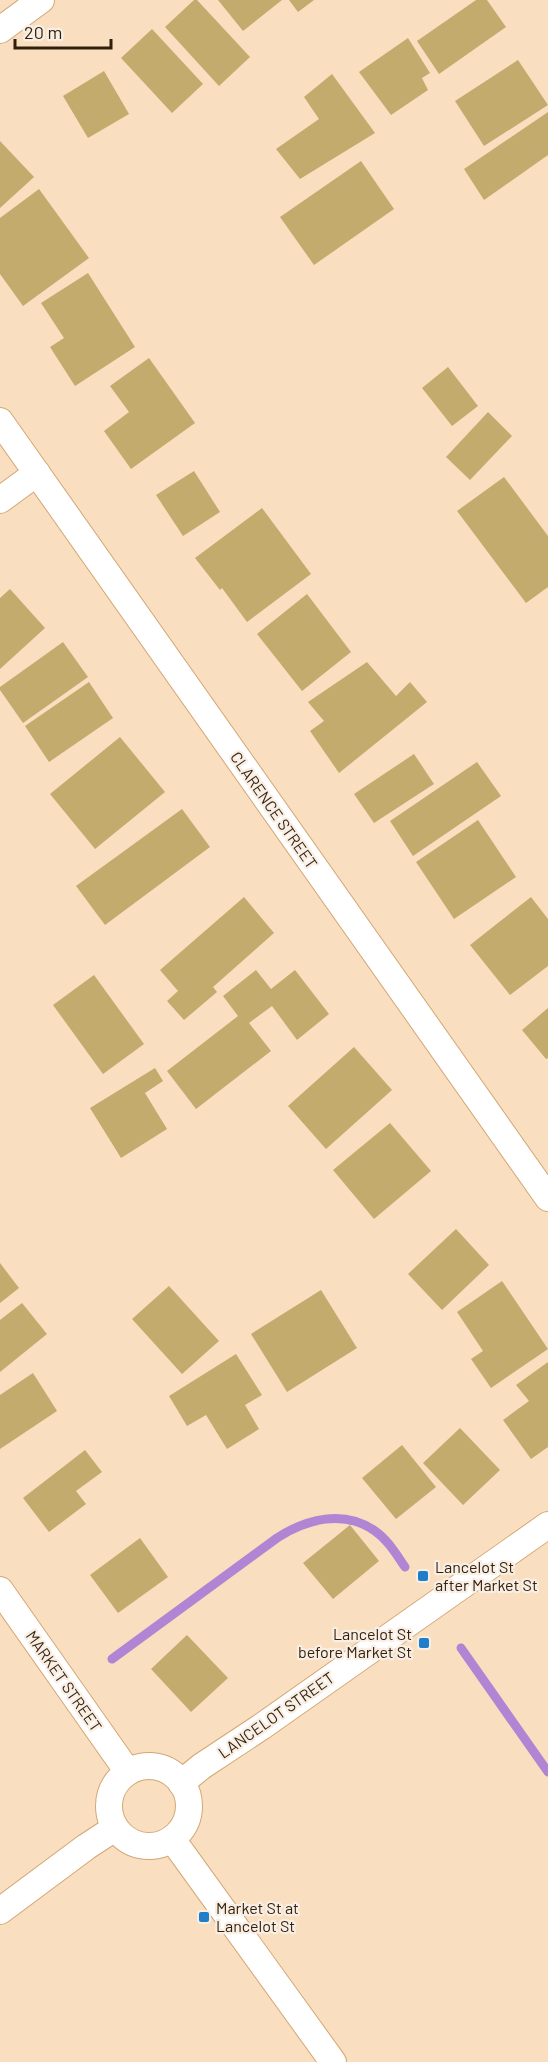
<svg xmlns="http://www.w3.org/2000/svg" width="548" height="2062" font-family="Barlow,sans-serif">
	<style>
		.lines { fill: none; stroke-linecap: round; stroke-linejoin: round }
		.stream { stroke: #b085d3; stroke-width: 9 }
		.building { fill: #c3ab6d }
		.minor-casing { stroke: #d4a775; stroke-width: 28 }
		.minor { stroke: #fff; stroke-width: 26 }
		.poi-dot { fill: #1f7dc9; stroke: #f8eee4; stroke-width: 2 }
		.labels { text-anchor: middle; stroke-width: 4.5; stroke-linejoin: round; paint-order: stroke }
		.street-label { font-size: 16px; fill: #311f0b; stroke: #f8eee4 }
		.poi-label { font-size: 16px; fill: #311f0b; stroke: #f8eee4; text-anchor: start }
	</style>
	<rect width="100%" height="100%" fill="#fadec0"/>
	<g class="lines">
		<g class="stream">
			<path d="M 461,1648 L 548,1772"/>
			<path d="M 112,1659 L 277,1538 C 306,1519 344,1509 375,1531 C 388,1540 396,1554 405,1567"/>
		</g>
	</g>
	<g class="building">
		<path d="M 194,0 L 197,0 L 250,57 L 219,86 L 165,27 Z"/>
		<path d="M 218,0 L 282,0 L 243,31 Z"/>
		<path d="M 289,0 L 314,0 L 298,12 Z"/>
		<path d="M 476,0 L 487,0 L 506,27 L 439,74 L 417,41 Z"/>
		<path d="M 152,29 L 203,84 L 172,113 L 121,58 Z"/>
		<path d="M 408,38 L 430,73 L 422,78 L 428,90 L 391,115 L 359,72 Z"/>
		<path d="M 518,60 L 548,105 L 484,146 L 455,101 Z"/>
		<path d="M 104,71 L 129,114 L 88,138 L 63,96 Z"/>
		<path d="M 332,74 L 375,133 L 300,179 L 276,149 L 319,119 L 304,97 Z"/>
		<path d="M 548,112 L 548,155 L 484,200 L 464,169 Z"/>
		<path d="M 0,141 L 34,177 L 0,208 Z"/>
		<path d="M 361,161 L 394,209 L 314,265 L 280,217 Z"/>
		<path d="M 39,189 L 89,258 L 23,306 L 0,274 L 0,218 Z"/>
		<path d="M 88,273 L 135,347 L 75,386 L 50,347 L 64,338 L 41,303 Z"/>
		<path d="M 149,358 L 195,423 L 131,469 L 104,431 L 129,412 L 110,386 Z"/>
		<path d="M 448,367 L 478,406 L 452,426 L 422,388 Z"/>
		<path d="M 488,412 L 512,436 L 470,480 L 446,457 Z"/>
		<path d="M 194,471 L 220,512 L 183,536 L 156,495 Z"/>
		<path d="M 504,477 L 548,536 L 548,587 L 526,603 L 457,511 Z"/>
		<path d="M 262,508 L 311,574 L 247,622 L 222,588 L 220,590 L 195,558 Z"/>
		<path d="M 10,589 L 45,628 L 0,669 L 0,598 Z"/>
		<path d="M 307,594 L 351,652 L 302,691 L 257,634 Z"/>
		<path d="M 63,642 L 88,677 L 23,723 L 0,690 L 0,687 Z"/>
		<path d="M 367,662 L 396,696 L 410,682 L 427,702 L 339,773 L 310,731 L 324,721 L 308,702 Z"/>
		<path d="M 89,682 L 113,718 L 49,762 L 25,726 Z"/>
		<path d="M 120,737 L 165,792 L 95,849 L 50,794 Z"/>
		<path d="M 414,754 L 434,784 L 374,823 L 354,794 Z"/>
		<path d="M 477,762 L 501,796 L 413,856 L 390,821 Z"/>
		<path d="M 182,809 L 210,847 L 105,925 L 76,886 Z"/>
		<path d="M 478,820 L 516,877 L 454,919 L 416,862 Z"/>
		<path d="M 244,897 L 274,933 L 213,987 L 217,992 L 184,1020 L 167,1001 L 178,991 L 160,970 Z"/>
		<path d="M 531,897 L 548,919 L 548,966 L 510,995 L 470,945 Z"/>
		<path d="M 256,970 L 271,989 L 295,970 L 329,1014 L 297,1040 L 272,1006 L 249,1023 L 271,1051 L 196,1109 L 167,1071 L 238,1016 L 223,996 Z"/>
		<path d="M 94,975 L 144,1044 L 103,1074 L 53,1005 Z"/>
		<path d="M 548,1008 L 548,1058 L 546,1059 L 522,1030 Z"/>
		<path d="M 354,1047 L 392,1090 L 326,1149 L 288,1106 Z"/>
		<path d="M 155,1068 L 163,1081 L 145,1093 L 167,1129 L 121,1158 L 90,1108 Z"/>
		<path d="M 390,1123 L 431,1171 L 374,1219 L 333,1170 Z"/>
		<path d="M 456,1229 L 489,1265 L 442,1310 L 408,1274 Z"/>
		<path d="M 0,1263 L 19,1288 L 0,1303 Z"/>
		<path d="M 502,1281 L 548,1349 L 491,1388 L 471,1359 L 483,1351 L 457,1312 Z"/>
		<path d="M 169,1286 L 219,1341 L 182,1374 L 132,1319 Z"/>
		<path d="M 321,1290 L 357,1348 L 287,1392 L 251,1334 Z"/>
		<path d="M 22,1303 L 47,1334 L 0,1372 L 0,1320 Z"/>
		<path d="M 236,1354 L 262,1395 L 245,1405 L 259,1429 L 227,1449 L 206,1415 L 187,1426 L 169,1396 Z"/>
		<path d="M 548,1362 L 548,1447 L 531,1459 L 503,1420 L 529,1401 L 516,1385 Z"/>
		<path d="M 33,1373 L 57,1411 L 0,1449 L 0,1395 Z"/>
		<path d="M 460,1428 L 500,1470 L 463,1505 L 423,1463 Z"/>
		<path d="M 402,1445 L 436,1487 L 396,1519 L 362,1478 Z"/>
		<path d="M 85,1450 L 102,1472 L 76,1491 L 86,1504 L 49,1532 L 23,1498 Z"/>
		<path d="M 350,1525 L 379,1561 L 333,1599 L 303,1563 Z"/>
		<path d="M 140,1538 L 168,1577 L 118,1613 L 90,1575 Z"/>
		<path d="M 187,1635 L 228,1678 L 191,1712 L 151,1669 Z"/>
	</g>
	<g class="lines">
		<defs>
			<g id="minor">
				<path d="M 0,30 L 41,0"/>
				<path d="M 0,421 L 548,1198"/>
				<path d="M 0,500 L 37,473"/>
				<path d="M 0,1590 L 128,1772"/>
				<circle cx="149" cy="1806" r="40"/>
				<path d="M 181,1783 L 202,1766 L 261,1727 L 548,1525"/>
				<path d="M 172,1839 L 333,2062"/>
				<path d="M 0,1911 L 86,1847 L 115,1828"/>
			</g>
		</defs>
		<use href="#minor" class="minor-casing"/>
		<use href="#minor" class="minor"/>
	</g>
	<g class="poi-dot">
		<rect x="417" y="1570" width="12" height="12" rx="3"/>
		<rect x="418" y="1637" width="12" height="12" rx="3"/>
		<rect x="198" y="1911" width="12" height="12" rx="3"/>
	</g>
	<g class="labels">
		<g class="street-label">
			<text transform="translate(274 810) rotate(55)" y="6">CLARENCE STREET</text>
			<text transform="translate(64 1681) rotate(55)" y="6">MARKET STREET</text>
			<text transform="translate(276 1715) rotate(-35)" y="6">LANCELOT STREET</text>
		</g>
		<g class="poi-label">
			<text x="435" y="1573">Lancelot St<tspan x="435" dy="18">after Market St</tspan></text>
			<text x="412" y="1640" text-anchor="end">Lancelot St<tspan x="412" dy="18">before Market St</tspan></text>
			<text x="216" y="1914">Market St at<tspan x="216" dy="18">Lancelot St</tspan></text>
		</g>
	</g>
	<path d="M15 39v9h96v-9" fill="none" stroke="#311f0b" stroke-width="3"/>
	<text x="24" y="39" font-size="18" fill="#311f0b" stroke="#f8eee4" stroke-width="4.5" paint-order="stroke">20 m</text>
</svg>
